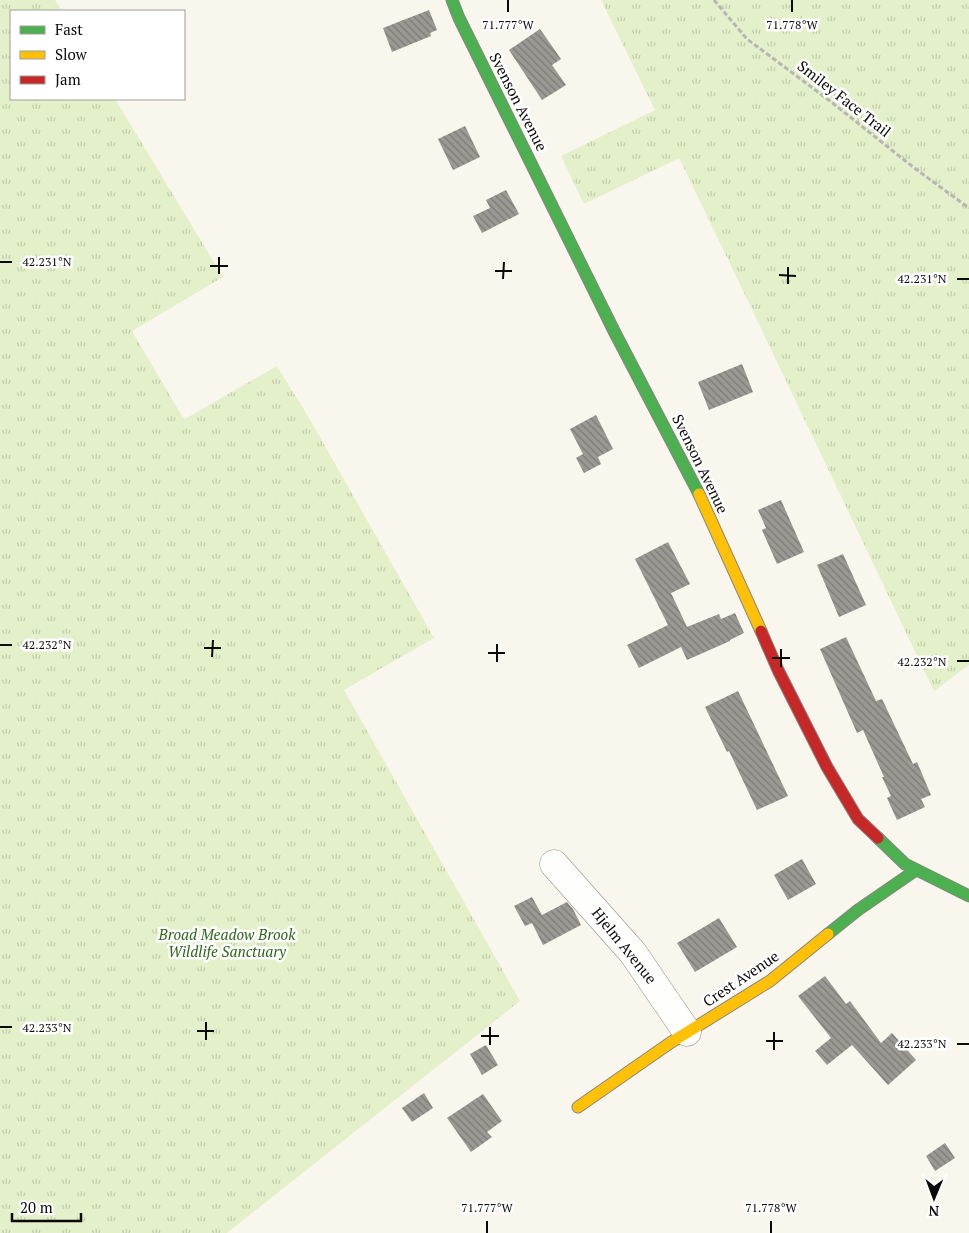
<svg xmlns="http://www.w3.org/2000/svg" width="969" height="1233" font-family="'PT Serif',serif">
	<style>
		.grass { fill: url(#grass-tufts) }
		.building { fill: url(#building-back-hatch) }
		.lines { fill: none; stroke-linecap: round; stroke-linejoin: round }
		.street-casing { stroke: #92908c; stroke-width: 29 }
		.fast-casing { stroke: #888783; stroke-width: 13 }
		.slow-casing { stroke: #888783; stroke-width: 13 }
		.jam-casing { stroke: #888783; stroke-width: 13 }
		.path { stroke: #b7b6b5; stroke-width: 3; stroke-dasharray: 5 2.5; stroke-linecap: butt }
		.street { stroke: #fefefc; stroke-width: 28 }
		.fast { stroke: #4caf50; stroke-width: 11 }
		.slow { stroke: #ffc107; stroke-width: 11 }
		.jam { stroke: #c62828; stroke-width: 11 }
		.ticks { fill: none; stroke: #0a0a0a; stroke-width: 2 }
		.labels { text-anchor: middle; stroke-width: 5; stroke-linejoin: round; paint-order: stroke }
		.street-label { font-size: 15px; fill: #0a0a0a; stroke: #fff }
		.park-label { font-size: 15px; font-style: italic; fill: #2b6617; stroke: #fff }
		.ticks-label { font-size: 12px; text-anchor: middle; fill: #0a0a0a; stroke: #fff; stroke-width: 5; stroke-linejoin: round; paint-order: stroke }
	</style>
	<defs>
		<pattern id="grass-tufts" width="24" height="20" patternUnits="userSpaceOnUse" patternTransform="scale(1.25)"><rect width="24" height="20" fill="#e4f0ca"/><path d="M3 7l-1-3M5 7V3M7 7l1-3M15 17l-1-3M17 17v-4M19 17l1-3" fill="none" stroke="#c2ccac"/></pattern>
		<pattern id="building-back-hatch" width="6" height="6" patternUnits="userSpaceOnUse" patternTransform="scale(1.25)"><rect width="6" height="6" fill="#9c9894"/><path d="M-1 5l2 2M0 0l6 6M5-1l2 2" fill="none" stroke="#7d7a77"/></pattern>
	</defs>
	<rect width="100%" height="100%" fill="#f9f6ed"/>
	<g class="grass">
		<path d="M 0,0 L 55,0 L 62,11 L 11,11 L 11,99 L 115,99 L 223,277 L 132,331 L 182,416 L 185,419 L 277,366 L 309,418 L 434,638 L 344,690 L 520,1001 L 227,1233 L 0,1233 Z"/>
		<path d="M 601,0 L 969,0 L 969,665 L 934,691 C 849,514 765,335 679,158 L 584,204 L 561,156 L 655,110 Z"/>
	</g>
	<g class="building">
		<path d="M 429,10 L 437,30 L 430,33 L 431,36 L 392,52 L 383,28 Z"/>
		<path d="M 540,29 L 561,59 L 552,65 L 566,85 L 542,100 L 509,50 Z"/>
		<path d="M 465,126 L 480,157 L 453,170 L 438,139 Z"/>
		<path d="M 506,190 L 519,214 L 482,233 L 473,216 L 490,208 L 486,200 Z"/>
		<path d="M 742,364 L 753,392 L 709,410 L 698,382 Z"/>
		<path d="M 596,415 L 613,449 L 598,457 L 601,464 L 584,473 L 576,458 L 583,454 L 570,429 Z"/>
		<path d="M 781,500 L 804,552 L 777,564 L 762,530 L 766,528 L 758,510 Z"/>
		<path d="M 668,542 L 690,584 L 671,593 L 687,627 L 719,614 L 721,619 L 735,613 L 744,633 L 730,640 L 730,641 L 687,660 L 681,647 L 639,668 L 627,645 L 668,625 L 635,559 Z"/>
		<path d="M 843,554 L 866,605 L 839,617 L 817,565 Z"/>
		<path d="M 846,637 L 876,701 L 882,699 L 913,764 L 917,762 L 931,795 L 921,799 L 925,807 L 897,820 L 887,798 L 891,796 L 882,777 L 884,777 L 863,730 L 857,733 L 820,649 Z"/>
		<path d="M 738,691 L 788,796 L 757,810 L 729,751 L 727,752 L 705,707 Z"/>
		<path d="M 802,859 L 816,884 L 788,900 L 774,875 Z"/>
		<path d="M 532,897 L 542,915 L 567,902 L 573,909 L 581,925 L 543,945 L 532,923 L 525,926 L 514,906 Z"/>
		<path d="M 719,918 L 737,947 L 695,972 L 677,943 Z"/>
		<path d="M 825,976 L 846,1004 L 850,1001 L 881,1043 L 892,1033 L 916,1060 L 888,1085 L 852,1045 L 827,1065 L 815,1051 L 831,1038 L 798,996 Z"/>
		<path d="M 486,1045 L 498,1065 L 482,1075 L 470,1054 Z"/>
		<path d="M 424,1093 L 433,1108 L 412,1122 L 402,1108 Z"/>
		<path d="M 483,1094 L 502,1121 L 487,1132 L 492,1137 L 471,1152 L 447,1118 Z"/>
		<path d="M 945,1143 L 955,1158 L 935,1171 L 926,1156 Z"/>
	</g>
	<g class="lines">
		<defs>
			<path id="street" d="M 554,864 L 633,953 L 687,1032"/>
			<g id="fast">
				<path d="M 452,0 L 459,18 L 615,333 L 699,494"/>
				<path d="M 878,838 L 905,864 L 969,896"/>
				<path d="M 828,934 L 858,910 L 916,870"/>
			</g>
			<g id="slow">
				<path d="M 699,494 L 761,631"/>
				<path d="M 578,1107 L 670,1043 L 770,981 L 828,934"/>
			</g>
			<path id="jam" d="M 761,631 L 778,670 L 827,767 L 858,819 L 878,838"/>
		</defs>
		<use href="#street" class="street-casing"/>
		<use href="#fast" class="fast-casing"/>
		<use href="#slow" class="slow-casing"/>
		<use href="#jam" class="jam-casing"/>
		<path class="path" d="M 714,0 L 747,39 L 830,101 L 913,167 L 969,208"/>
		<use href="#street" class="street"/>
		<use href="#fast" class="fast"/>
		<use href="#slow" class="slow"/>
		<use href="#jam" class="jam"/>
	</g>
	<path class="ticks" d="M 508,12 L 508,0M 792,12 L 792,0M 0,262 L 12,262M 210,266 L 228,266M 495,271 L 512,271M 219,274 L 219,257M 779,275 L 796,276M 503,279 L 504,262M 957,279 L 969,279M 788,284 L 788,267M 0,645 L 12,645M 204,648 L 221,648M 488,653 L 505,653M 212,657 L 213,640M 772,658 L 790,658M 957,661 L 969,661M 497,662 L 497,644M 781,667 L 781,649M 0,1027 L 12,1027M 197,1031 L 214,1031M 481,1036 L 499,1036M 206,1040 L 206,1022M 766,1041 L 783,1041M 957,1044 L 969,1044M 490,1045 L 490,1027M 774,1050 L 774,1032M 487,1233 L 487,1221M 771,1233 L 771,1221"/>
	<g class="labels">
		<g class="street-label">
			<text transform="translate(844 99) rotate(38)" y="5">Smiley Face Trail</text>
			<text transform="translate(518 102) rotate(63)" y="5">Svenson Avenue</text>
			<text transform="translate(700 464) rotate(64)" y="5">Svenson Avenue</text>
			<text transform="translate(624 946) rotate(51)" y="5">Hjelm Avenue</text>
			<text transform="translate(741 979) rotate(-34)" y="5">Crest Avenue</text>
		</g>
		<g class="park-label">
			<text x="227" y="940">Broad Meadow Brook<tspan x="227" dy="17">Wildlife Sanctuary</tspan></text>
		</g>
	</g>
	<g class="ticks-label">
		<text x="508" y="29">71.777°W</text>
		<text x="792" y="29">71.778°W</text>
		<text x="47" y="266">42.231°N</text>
		<text x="922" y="283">42.231°N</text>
		<text x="47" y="649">42.232°N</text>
		<text x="922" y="666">42.232°N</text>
		<text x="47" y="1032">42.233°N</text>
		<text x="922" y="1048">42.233°N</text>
		<text x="487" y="1212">71.777°W</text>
		<text x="771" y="1212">71.778°W</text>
	</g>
	<rect x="10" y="10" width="175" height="90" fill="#ffffff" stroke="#9d9d9d"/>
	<rect x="20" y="26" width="25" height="8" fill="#4caf50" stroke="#9d9d9d"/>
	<text x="55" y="35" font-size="15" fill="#0a0a0a">Fast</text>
	<rect x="20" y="51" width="25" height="8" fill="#ffc107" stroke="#9d9d9d"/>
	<text x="55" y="60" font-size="15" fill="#0a0a0a">Slow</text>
	<rect x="20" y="76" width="25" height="8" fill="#c62828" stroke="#9d9d9d"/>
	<text x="55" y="85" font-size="15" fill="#0a0a0a">Jam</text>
	<g transform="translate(934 1198) rotate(181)" stroke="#ffffff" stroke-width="4" paint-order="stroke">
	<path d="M0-4L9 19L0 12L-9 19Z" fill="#0a0a0a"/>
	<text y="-8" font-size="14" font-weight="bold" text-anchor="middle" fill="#0a0a0a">N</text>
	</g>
	<path d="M12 1213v8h69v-8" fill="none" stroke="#0a0a0a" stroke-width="2.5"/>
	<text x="20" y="1213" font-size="15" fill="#0a0a0a" stroke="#ffffff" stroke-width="4" paint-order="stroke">20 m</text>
</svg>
